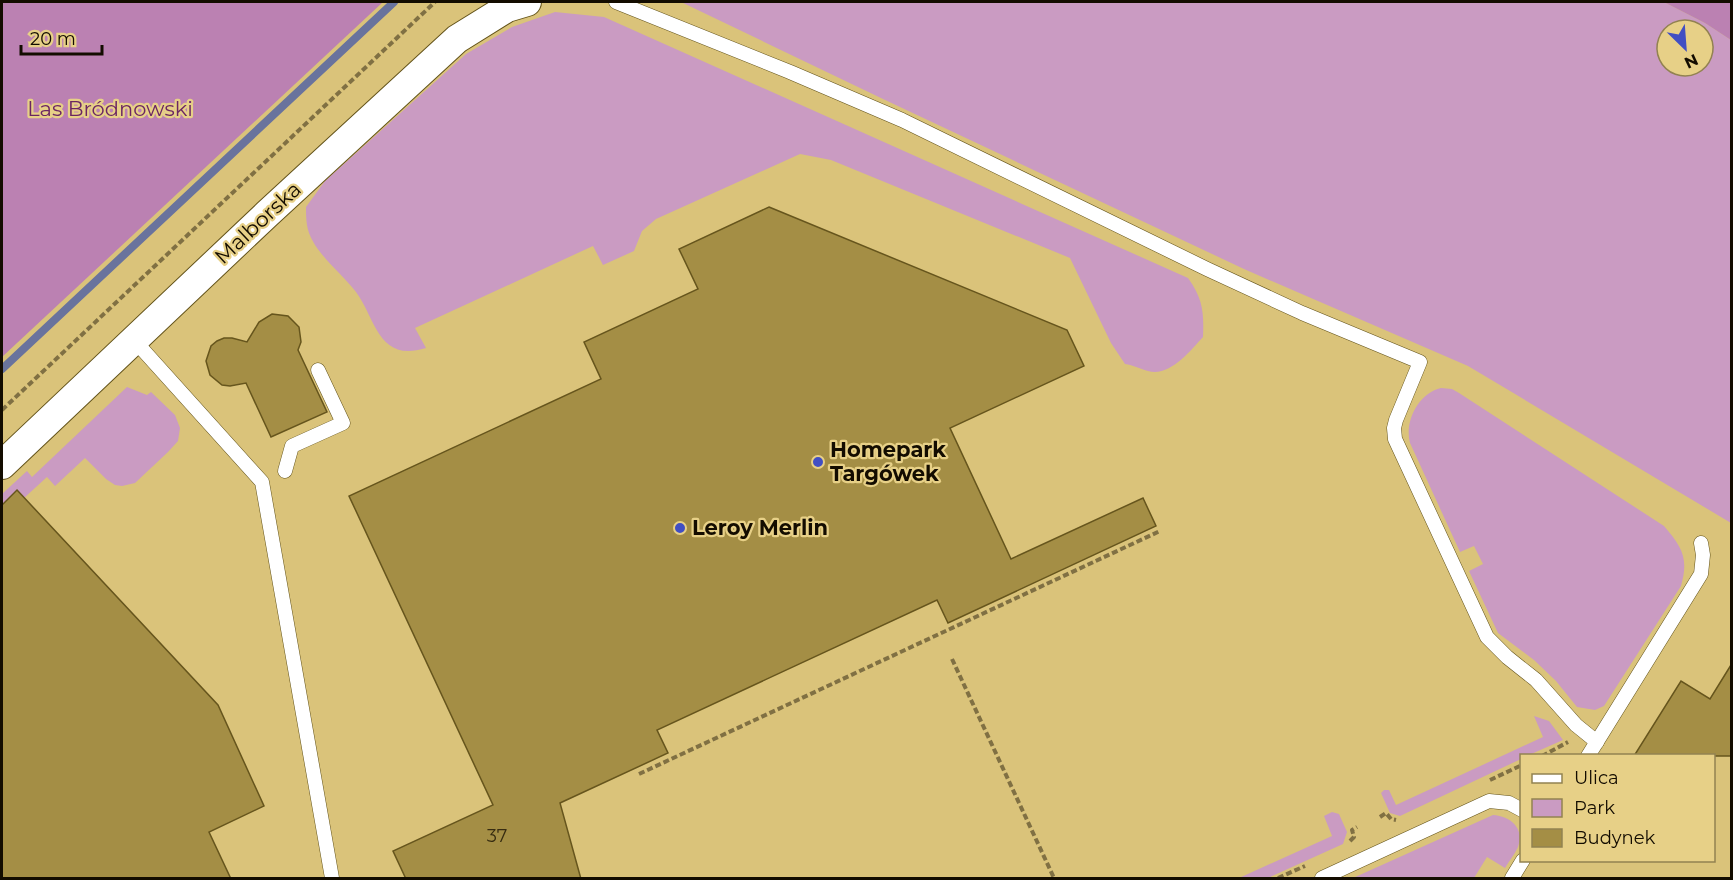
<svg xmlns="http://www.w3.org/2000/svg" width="1733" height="880" font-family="Montserrat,sans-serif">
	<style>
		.green { fill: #ca9bc2; fill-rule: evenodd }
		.forest { fill: #bb81b2 }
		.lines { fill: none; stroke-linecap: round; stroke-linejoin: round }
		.stream { stroke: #69739d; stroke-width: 8 }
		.building { fill: #a48e45; stroke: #66551d; stroke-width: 1.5 }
		.service-casing { stroke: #63531a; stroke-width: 15 }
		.minor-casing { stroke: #63531a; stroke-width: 30 }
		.path { stroke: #807043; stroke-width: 4; stroke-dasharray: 6 3; stroke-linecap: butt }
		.service { stroke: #fff; stroke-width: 14 }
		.minor { stroke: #fff; stroke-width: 28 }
		.poi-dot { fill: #414fc3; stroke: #e7d087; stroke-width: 2 }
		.labels { text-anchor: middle; stroke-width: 4.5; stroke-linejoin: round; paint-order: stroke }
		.number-label { font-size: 18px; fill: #372c11 }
		.park-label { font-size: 21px; fill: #6b2663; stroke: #e7d087 }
		.street-label { font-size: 21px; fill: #130c00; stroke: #e7d087 }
		.poi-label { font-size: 21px; font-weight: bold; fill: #130c00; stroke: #e7d087; text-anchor: start }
	</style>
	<rect width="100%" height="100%" fill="#dac37a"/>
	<g class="green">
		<path d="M 681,2 L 1664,2 L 1705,23 L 1731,40 L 1731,523 L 1468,366 L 1244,269 L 883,99 ZM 1667,30 L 1703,30 L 1703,66 L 1667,66 Z"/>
		<path d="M 555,12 L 604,17 L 1188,278 C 1203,299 1204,312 1203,337 C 1190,351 1170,377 1148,371 C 1141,369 1133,365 1125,364 L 1111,343 L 1070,258 L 831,160 L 800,154 L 656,219 L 642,231 L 634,251 L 603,265 L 593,246 L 415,328 L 426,348 C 378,363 376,319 356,292 C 341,272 311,251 307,225 C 306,219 306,213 306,207 L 325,181 L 466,54 L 512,27 Z"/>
		<path d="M 127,387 L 147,395 L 151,392 L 175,415 L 180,428 L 178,441 L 168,452 L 135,483 L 122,486 L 115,485 L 106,479 L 85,458 L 55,486 L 47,477 L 24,498 L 17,491 L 2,505 L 2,494 L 27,471 L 32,477 Z"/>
		<path d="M 1441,388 L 1452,389 L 1459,393 L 1664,526 C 1682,547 1689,558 1681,586 L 1604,706 L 1595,710 L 1577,707 L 1556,681 L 1534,660 L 1498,633 L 1469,571 L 1483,564 L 1474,546 L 1460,552 L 1410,443 C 1404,421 1419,393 1441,388 Z"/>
		<path d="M 1534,716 L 1549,721 L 1563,740 L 1529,755 L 1522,756 L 1521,759 L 1400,816 L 1390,813 L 1381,793 L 1384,790 L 1389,790 L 1396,805 L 1543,737 Z"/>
		<path d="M 1332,812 L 1339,814 L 1347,832 L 1343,844 L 1268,878 L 1239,878 L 1332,836 L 1324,816 Z"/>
		<path d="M 1493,815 C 1510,816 1525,828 1518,847 C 1515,854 1509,861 1505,868 L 1487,857 L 1474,878 L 1353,878 Z"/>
	</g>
	<g class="forest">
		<path d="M 2,2 L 383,2 L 2,357 Z"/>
		<path d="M 1664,2 L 1731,2 L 1731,40 L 1705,23 Z"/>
	</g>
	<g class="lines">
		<path class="stream" d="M 2,369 L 394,2"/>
	</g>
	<g class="building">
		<path d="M 769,207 L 1067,330 L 1084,366 L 950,428 L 1011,559 L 1143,498 L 1156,526 L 948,623 L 937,600 L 657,730 L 668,753 L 560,803 L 581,879 L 406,879 L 393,851 L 493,805 L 349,496 L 601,379 L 584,342 L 698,289 L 679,249 Z"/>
		<path d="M 272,314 L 288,316 L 299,327 L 301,342 L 298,350 L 327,412 L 271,437 L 246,383 L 230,386 L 222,385 L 210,375 L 206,361 L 211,346 L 217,341 L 224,338 L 232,338 L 247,342 L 259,322 Z"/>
		<path d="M 17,490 L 218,705 L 264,806 L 209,832 L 231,879 L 2,879 L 2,505 Z"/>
		<path d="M 1731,665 L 1731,756 L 1634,756 L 1681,681 L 1710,699 Z"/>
	</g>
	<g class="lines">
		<defs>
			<g id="service">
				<path d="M 616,2 L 790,72 L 902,120 L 1207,269 L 1302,313 L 1420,362 L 1396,420 L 1394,428 L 1395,439 L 1487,637 L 1507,657 L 1536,680 L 1576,725 L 1597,742"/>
				<path d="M 134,340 L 262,482 L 332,878"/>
				<path d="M 285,471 L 292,446 L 343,423 L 318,370"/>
				<path d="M 1588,756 L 1701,574 L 1703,555 L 1701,543"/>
				<path d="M 1322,878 L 1489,801 L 1509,803 L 1522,810"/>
				<path d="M 1512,878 L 1523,860"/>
			</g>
			<path id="minor" d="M 2,465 L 267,214 L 457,39 L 507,8 L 527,2"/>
		</defs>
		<use href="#service" class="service-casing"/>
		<use href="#minor" class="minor-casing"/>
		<g class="path">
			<path d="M 2,410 L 435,2"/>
			<path d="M 952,659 L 1054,878"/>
			<path d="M 1542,756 L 1568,742"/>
			<path d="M 639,774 L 1160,531"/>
			<path d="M 1490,780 L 1522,765"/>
			<path d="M 1380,817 L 1386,813 L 1391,819 L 1396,820"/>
			<path d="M 1350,841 L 1354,837 L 1352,830 L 1357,827"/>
			<path d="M 1278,878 L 1305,866"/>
		</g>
		<use href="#service" class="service"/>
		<use href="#minor" class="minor"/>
	</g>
	<g class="poi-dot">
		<circle cx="818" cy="462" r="6"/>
		<circle cx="680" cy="528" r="6"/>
	</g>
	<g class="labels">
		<g class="number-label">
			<text x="497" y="842">37</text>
		</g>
		<g class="park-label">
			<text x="110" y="116">Las Bródnowski</text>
		</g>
		<g class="street-label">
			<text transform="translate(258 223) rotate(-43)" y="7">Malborska</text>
		</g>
		<g class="poi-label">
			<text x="830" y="457">Homepark<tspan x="830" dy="24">Targówek</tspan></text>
			<text x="692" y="535">Leroy Merlin</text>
		</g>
	</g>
	<rect width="1733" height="880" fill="none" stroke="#130c00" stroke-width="6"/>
	<rect x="1520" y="754" width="195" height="108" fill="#e7d087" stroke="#928251" stroke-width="1.5"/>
	<rect x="1532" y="774" width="30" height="9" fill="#ffffff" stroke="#928251" stroke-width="1.5"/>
	<text x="1574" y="784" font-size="18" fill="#130c00">Ulica</text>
	<rect x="1532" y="799" width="30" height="18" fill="#ca9bc2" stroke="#928251" stroke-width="1.5"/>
	<text x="1574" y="814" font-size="18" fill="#130c00">Park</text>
	<rect x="1532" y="829" width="30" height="18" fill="#a48e45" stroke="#928251" stroke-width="1.5"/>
	<text x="1574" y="844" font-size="18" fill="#130c00">Budynek</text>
	<g transform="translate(1685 48) rotate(155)"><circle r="28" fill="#e7d087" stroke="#928251" stroke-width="1.5"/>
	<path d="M0-4.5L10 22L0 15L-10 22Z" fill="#414fc3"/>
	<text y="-9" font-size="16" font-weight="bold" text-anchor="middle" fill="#130c00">N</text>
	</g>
	<path d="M21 45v9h81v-9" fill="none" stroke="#130c00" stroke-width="3"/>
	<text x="30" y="45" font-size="18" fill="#130c00" stroke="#e7d087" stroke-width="4.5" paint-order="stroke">20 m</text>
</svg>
